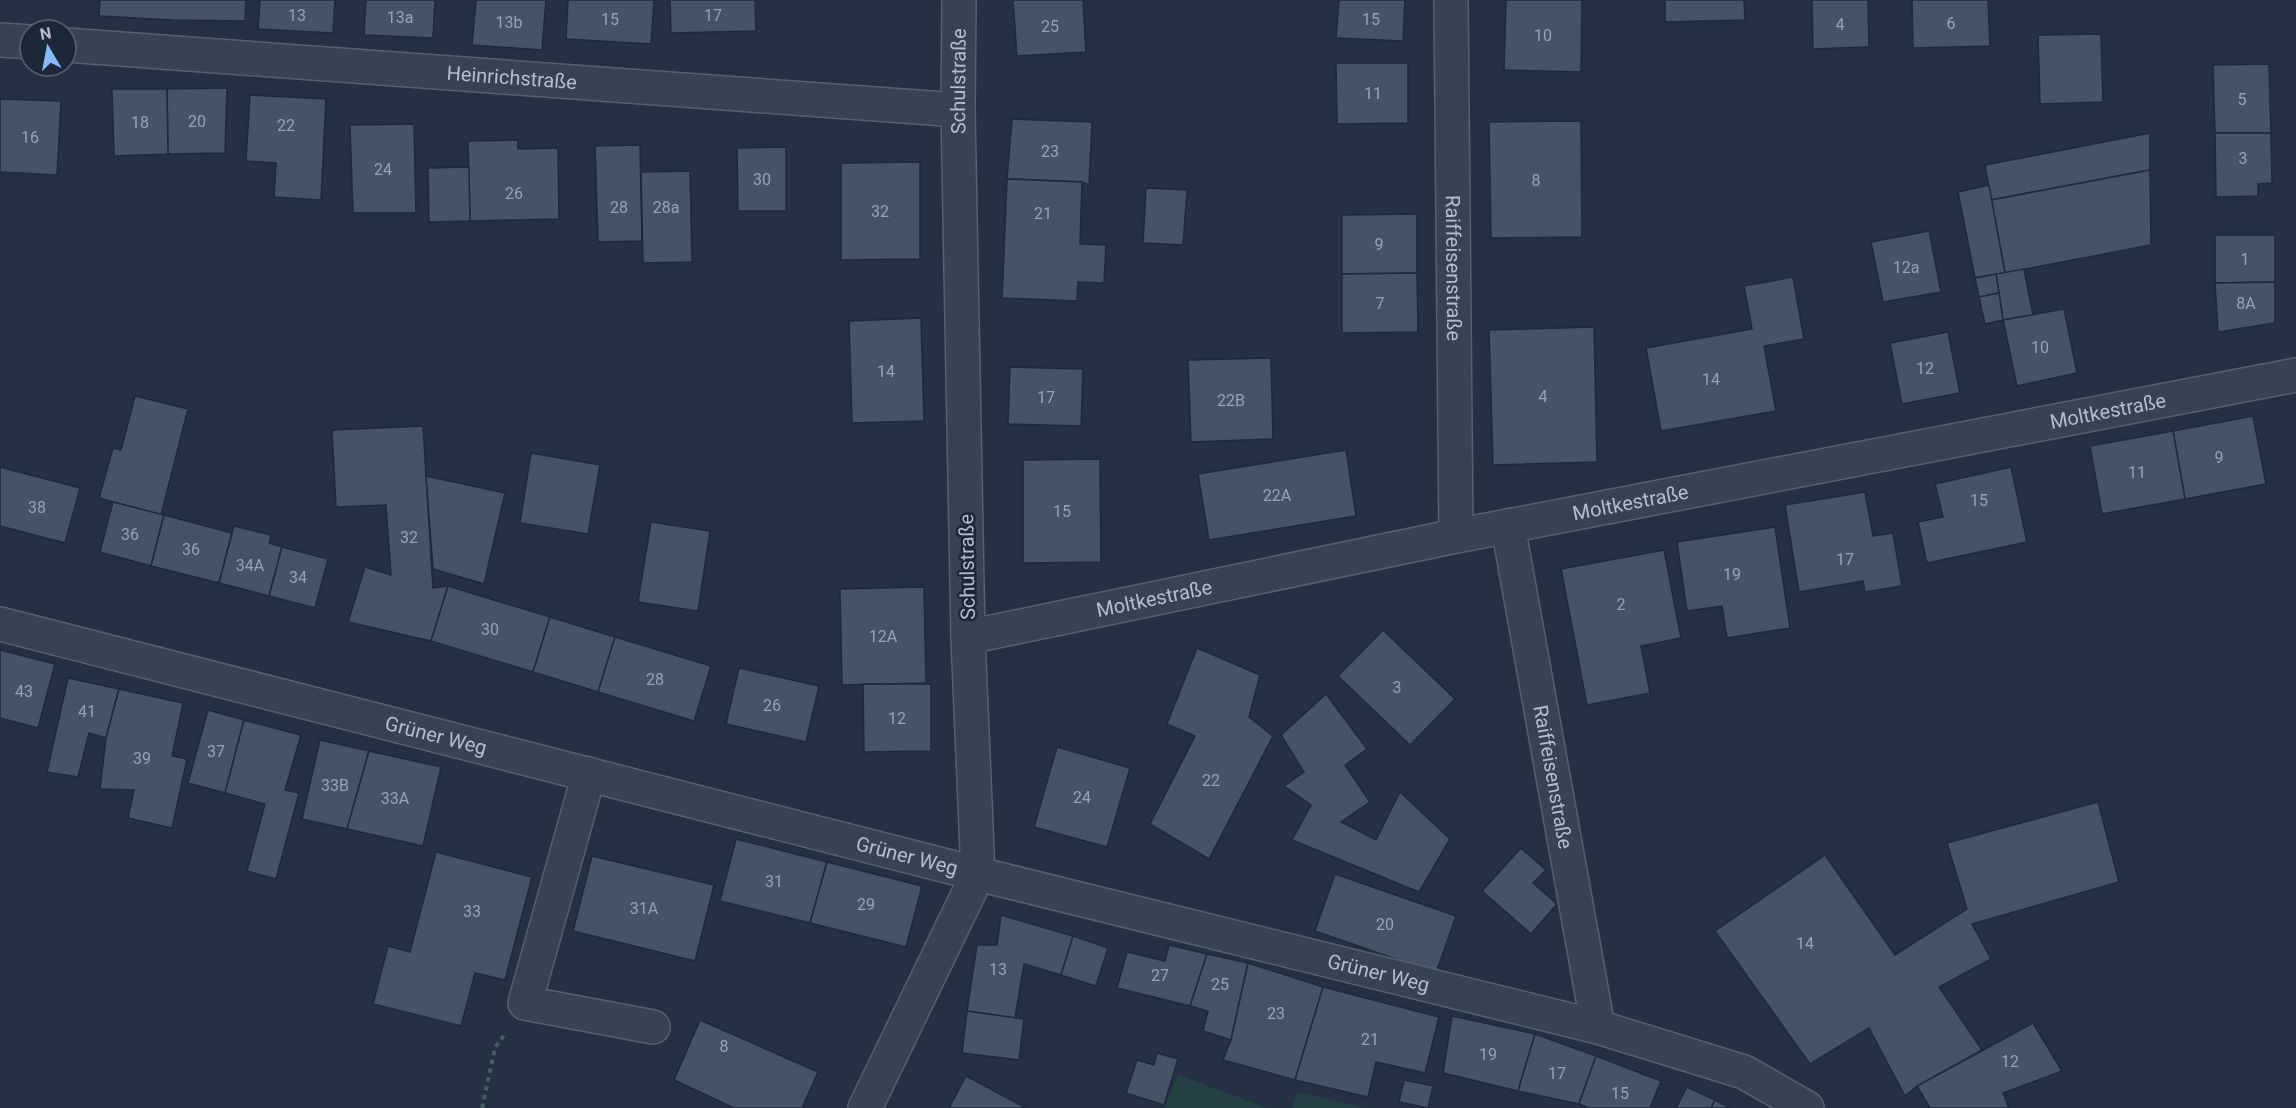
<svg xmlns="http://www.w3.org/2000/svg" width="2296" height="1108" font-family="Roboto,sans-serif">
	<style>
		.green { fill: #254043 }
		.building { fill: #445366; stroke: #1e2a39; stroke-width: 1.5 }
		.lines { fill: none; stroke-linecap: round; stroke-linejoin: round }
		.minor-casing { stroke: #55616f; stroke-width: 36 }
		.path { stroke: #435d60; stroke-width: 4; stroke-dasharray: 4.5 4.5; stroke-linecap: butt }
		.minor { stroke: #374351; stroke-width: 33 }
		.labels { text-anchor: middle; stroke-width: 5; stroke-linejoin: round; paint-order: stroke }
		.number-label { font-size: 16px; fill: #98a3b2 }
		.street-label { font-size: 20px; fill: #b4becc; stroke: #1c2837 }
	</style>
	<rect width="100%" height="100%" fill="#233142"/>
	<g class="green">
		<path d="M 1178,1075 L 1268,1108 L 1164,1108 Z"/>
		<path d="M 1297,1092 L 1365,1108 L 1292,1108 Z"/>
	</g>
	<g class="building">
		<path d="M 100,0 L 246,0 L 245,21 L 172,20 L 99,16 Z"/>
		<path d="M 260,0 L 335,0 L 333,33 L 258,29 Z"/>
		<path d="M 366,0 L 435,0 L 433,38 L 364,35 Z"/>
		<path d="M 476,0 L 546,0 L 542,50 L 472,45 Z"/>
		<path d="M 568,0 L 654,0 L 651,44 L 566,39 Z"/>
		<path d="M 670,0 L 755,0 L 756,31 L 671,33 Z"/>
		<path d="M 1013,0 L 1083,0 L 1086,52 L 1017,56 Z"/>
		<path d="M 1339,0 L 1405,0 L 1403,41 L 1336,38 Z"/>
		<path d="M 1506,0 L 1582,0 L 1581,72 L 1504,70 Z"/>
		<path d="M 1665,0 L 1744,0 L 1745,20 L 1665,22 Z"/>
		<path d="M 1812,0 L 1868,0 L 1869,47 L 1813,49 Z"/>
		<path d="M 1912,0 L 1988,0 L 1990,46 L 1913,48 Z"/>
		<path d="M 2101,34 L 2103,102 L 2040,104 L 2038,35 Z"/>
		<path d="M 1336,63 L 1408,63 L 1408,123 L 1337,124 Z"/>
		<path d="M 2269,64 L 2271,133 L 2215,133 L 2213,65 Z"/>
		<path d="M 227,88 L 225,153 L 168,154 L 167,89 Z"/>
		<path d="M 112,89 L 167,89 L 168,154 L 114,156 Z"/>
		<path d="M 250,95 L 326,99 L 321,200 L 274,197 L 276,163 L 246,161 Z"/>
		<path d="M 0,99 L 61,101 L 57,175 L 0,172 Z"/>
		<path d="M 1012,119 L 1092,122 L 1089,185 L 1082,182 L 1007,179 Z"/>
		<path d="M 1581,121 L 1582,237 L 1491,238 L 1489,122 Z"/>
		<path d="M 414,124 L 416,213 L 353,213 L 350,125 Z"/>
		<path d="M 2150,133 L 2150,170 L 1991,200 L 1985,165 Z"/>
		<path d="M 2215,133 L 2271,133 L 2272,183 L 2258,184 L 2258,196 L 2216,197 Z"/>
		<path d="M 518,140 L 518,149 L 558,148 L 559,219 L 470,221 L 468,141 Z"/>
		<path d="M 640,145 L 642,241 L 598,242 L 595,146 Z"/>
		<path d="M 786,147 L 786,211 L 738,211 L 737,148 Z"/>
		<path d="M 920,162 L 920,259 L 841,260 L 841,163 Z"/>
		<path d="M 469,167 L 470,221 L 429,222 L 428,168 Z"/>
		<path d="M 2150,170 L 2151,245 L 2005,273 L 1991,200 Z"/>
		<path d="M 690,171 L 692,262 L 643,263 L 641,172 Z"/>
		<path d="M 1007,179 L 1082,182 L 1080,244 L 1106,245 L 1104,283 L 1078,282 L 1077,301 L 1002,298 Z"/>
		<path d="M 1989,185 L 2005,273 L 1975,278 L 1958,192 Z"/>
		<path d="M 1146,188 L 1187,190 L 1183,245 L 1143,243 Z"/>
		<path d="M 1417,214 L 1417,273 L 1342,274 L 1342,215 Z"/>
		<path d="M 1929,231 L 1941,292 L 1883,302 L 1871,242 Z"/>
		<path d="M 2215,235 L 2275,235 L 2275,282 L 2215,283 Z"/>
		<path d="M 2024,269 L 2033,315 L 2003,320 L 1996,274 Z"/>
		<path d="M 1417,273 L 1418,332 L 1342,333 L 1342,274 Z"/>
		<path d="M 1996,274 L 1999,293 L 1979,297 L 1975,278 Z"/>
		<path d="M 1793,277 L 1804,339 L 1764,346 L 1776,411 L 1661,431 L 1646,348 L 1752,329 L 1744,286 Z"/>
		<path d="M 2275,282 L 2275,323 L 2218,332 L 2215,283 Z"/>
		<path d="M 1999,293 L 2003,320 L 1985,324 L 1979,297 Z"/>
		<path d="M 2064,309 L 2077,373 L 2017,386 L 2003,320 Z"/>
		<path d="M 921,318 L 924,421 L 852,423 L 849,321 Z"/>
		<path d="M 1594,327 L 1597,462 L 1493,465 L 1489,330 Z"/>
		<path d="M 1948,332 L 1960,393 L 1902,404 L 1890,343 Z"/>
		<path d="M 1271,358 L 1273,439 L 1191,442 L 1188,360 Z"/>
		<path d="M 1010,367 L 1083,369 L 1081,426 L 1008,424 Z"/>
		<path d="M 135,396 L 188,409 L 161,515 L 99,498 L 113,448 L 121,450 Z"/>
		<path d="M 2253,416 L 2266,484 L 2185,499 L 2173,431 Z"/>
		<path d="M 423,426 L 433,588 L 448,586 L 431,641 L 348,622 L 365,567 L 391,575 L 386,505 L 336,507 L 332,430 Z"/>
		<path d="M 2173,431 L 2185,499 L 2102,514 L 2090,446 Z"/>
		<path d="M 1346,450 L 1356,516 L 1209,540 L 1198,474 Z"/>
		<path d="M 531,453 L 600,465 L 588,534 L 520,523 Z"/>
		<path d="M 1100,459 L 1101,562 L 1023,563 L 1023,460 Z"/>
		<path d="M 0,467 L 80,488 L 65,543 L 0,526 Z"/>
		<path d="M 2011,467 L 2027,542 L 1927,563 L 1918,522 L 1943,517 L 1935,484 Z"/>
		<path d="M 426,476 L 505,493 L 484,584 L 433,569 Z"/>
		<path d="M 1865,492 L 1873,536 L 1893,533 L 1902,586 L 1865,592 L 1863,581 L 1799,592 L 1785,505 Z"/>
		<path d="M 113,502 L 164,515 L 151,566 L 100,552 Z"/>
		<path d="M 164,515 L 232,533 L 219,583 L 151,566 Z"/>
		<path d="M 651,522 L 710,531 L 698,611 L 638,602 Z"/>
		<path d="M 234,526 L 271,535 L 269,543 L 282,547 L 269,596 L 219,583 Z"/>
		<path d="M 1775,527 L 1790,628 L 1727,638 L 1722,606 L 1687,611 L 1677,542 Z"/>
		<path d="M 282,547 L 328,559 L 315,608 L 269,596 Z"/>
		<path d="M 1664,550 L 1681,638 L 1641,646 L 1650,693 L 1587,705 L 1561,569 Z"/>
		<path d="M 448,586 L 550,617 L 533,672 L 431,641 Z"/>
		<path d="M 924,587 L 926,683 L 842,685 L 840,589 Z"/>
		<path d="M 550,617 L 615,637 L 598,692 L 533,672 Z"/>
		<path d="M 1383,630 L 1455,699 L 1410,745 L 1338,676 Z"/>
		<path d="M 615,637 L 711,666 L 694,721 L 598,692 Z"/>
		<path d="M 1197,648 L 1260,675 L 1249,717 L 1273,736 L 1209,859 L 1150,824 L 1195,736 L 1167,724 Z"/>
		<path d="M 0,650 L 55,664 L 38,728 L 0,718 Z"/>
		<path d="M 739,668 L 819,686 L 806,742 L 726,724 Z"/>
		<path d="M 68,678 L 119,689 L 106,738 L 89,733 L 78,777 L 47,772 Z"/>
		<path d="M 863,684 L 931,684 L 931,751 L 864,752 Z"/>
		<path d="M 119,689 L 183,703 L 172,756 L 187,759 L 172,828 L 128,818 L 134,790 L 100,789 L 106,738 Z"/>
		<path d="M 1326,694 L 1367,749 L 1345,765 L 1370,802 L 1341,822 L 1376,840 L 1400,792 L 1450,839 L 1419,892 L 1292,840 L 1311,805 L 1284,786 L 1304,772 L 1281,735 Z"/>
		<path d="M 208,710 L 244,720 L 225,793 L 188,783 Z"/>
		<path d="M 244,720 L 301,735 L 285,790 L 299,793 L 276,879 L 247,871 L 265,804 L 225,793 Z"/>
		<path d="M 320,740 L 369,751 L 347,829 L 302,819 Z"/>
		<path d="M 1057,747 L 1130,768 L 1107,847 L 1034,827 Z"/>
		<path d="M 369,751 L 441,767 L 423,846 L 347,829 Z"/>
		<path d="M 2098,802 L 2119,882 L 1972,924 L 1991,959 L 1939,987 L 1982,1050 L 1917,1086 L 1905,1096 L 1869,1028 L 1810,1064 L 1715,931 L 1825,855 L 1895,955 L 1967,909 L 1947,843 Z"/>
		<path d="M 736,839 L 827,862 L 810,923 L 720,901 Z"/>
		<path d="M 1521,848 L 1546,870 L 1533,883 L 1557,904 L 1531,934 L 1482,891 Z"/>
		<path d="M 436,852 L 532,877 L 505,980 L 475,973 L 461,1026 L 373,1004 L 388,946 L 410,952 Z"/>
		<path d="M 592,856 L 714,885 L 695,961 L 573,931 Z"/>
		<path d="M 827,862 L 922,886 L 906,947 L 810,923 Z"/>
		<path d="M 1335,874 L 1456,916 L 1436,973 L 1315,931 Z"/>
		<path d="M 1001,915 L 1073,936 L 1061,975 L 1024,964 L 1015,1018 L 967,1011 L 977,945 L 997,945 Z"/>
		<path d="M 1073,936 L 1108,948 L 1096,986 L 1061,975 Z"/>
		<path d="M 1169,945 L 1207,954 L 1190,1006 L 1117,988 L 1127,952 L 1165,961 Z"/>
		<path d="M 1207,954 L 1248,963 L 1231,1040 L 1203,1031 L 1208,1011 L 1190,1006 Z"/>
		<path d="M 1248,963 L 1323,987 L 1295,1080 L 1223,1060 L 1231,1040 Z"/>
		<path d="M 1323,987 L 1439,1017 L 1425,1073 L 1376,1062 L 1368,1097 L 1295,1080 Z"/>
		<path d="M 967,1011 L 1024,1019 L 1019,1060 L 962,1053 Z"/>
		<path d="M 1452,1016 L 1535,1034 L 1518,1091 L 1443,1073 Z"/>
		<path d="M 700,1020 L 818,1072 L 802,1108 L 734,1108 L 674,1080 Z"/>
		<path d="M 2033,1023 L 2062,1071 L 2003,1093 L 2009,1108 L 1930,1108 L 1917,1086 Z"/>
		<path d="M 1535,1034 L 1596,1056 L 1579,1104 L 1518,1091 Z"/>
		<path d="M 1157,1053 L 1178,1059 L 1164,1105 L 1126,1093 L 1137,1060 L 1154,1065 Z"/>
		<path d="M 1596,1056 L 1661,1081 L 1650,1108 L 1589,1108 L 1579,1104 Z"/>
		<path d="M 966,1076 L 1026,1108 L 949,1108 Z"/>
		<path d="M 1404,1080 L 1433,1086 L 1428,1108 L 1399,1102 Z"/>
		<path d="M 1687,1087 L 1715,1100 L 1711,1108 L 1676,1108 Z"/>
		<path d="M 1715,1100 L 1730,1108 L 1711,1108 Z"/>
	</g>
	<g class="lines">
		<defs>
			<g id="minor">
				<path id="s1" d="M 1451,0 L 1456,536"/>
				<path d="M 0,40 L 30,42"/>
				<path id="s2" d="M 66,45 L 958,110"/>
				<path id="s3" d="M 1508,526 L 1598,1027"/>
				<path id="s4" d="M 0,624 L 978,874 L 1598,1027 L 1744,1072 L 1807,1108"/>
				<path id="s5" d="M 968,637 L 1456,536 L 2296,375"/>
				<path d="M 589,774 L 525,1003 L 653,1027"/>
				<path id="s6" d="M 865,1108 L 978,874 L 968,637 L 958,110 L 959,0"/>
			</g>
		</defs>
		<use href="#minor" class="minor-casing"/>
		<path class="path" d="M 482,1108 L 495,1048 L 504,1035"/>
		<use href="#minor" class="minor"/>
	</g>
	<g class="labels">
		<g class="number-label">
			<text x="297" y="21">13</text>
			<text x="713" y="21">17</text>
			<text x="400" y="23">13a</text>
			<text x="610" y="25">15</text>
			<text x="1371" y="25">15</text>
			<text x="509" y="28">13b</text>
			<text x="1951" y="29">6</text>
			<text x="1840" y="30">4</text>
			<text x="1050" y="32">25</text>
			<text x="1543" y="41">10</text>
			<text x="1373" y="99">11</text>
			<text x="2242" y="105">5</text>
			<text x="197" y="127">20</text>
			<text x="140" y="128">18</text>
			<text x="286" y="131">22</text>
			<text x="30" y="143">16</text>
			<text x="1050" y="157">23</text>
			<text x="2243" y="164">3</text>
			<text x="383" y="175">24</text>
			<text x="762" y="185">30</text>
			<text x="1536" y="186">8</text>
			<text x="514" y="199">26</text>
			<text x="619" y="213">28</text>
			<text x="666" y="213">28a</text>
			<text x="880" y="217">32</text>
			<text x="1043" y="219">21</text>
			<text x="1379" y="250">9</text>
			<text x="2245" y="265">1</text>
			<text x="1906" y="273">12a</text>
			<text x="1380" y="309">7</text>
			<text x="2246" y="309">8A</text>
			<text x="2040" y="353">10</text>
			<text x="1925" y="374">12</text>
			<text x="886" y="377">14</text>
			<text x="1711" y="385">14</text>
			<text x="1543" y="402">4</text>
			<text x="1046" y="403">17</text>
			<text x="1231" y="406">22B</text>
			<text x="2219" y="463">9</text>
			<text x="2137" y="478">11</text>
			<text x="1277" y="501">22A</text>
			<text x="1979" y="506">15</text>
			<text x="37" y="513">38</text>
			<text x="1062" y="517">15</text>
			<text x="130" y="540">36</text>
			<text x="409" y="543">32</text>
			<text x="191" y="555">36</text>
			<text x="1845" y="565">17</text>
			<text x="250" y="571">34A</text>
			<text x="1732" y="580">19</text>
			<text x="298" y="583">34</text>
			<text x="1621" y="610">2</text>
			<text x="490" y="635">30</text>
			<text x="883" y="642">12A</text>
			<text x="655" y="685">28</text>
			<text x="1397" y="693">3</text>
			<text x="24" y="697">43</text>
			<text x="772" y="711">26</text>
			<text x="87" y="717">41</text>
			<text x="897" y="724">12</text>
			<text x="216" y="757">37</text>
			<text x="142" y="764">39</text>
			<text x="1211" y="786">22</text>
			<text x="335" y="791">33B</text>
			<text x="1082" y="803">24</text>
			<text x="395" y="804">33A</text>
			<text x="774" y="887">31</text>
			<text x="866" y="910">29</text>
			<text x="644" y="914">31A</text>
			<text x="472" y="917">33</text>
			<text x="1385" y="930">20</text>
			<text x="1805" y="949">14</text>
			<text x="998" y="975">13</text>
			<text x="1160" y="981">27</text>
			<text x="1220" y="990">25</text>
			<text x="1276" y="1019">23</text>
			<text x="1370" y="1045">21</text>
			<text x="724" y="1052">8</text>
			<text x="1488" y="1060">19</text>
			<text x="2010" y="1067">12</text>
			<text x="1557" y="1079">17</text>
			<text x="1620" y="1099">15</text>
		</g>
		<g class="street-label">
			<text dy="7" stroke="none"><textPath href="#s2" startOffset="447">Heinrichstraße</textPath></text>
			<text dy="7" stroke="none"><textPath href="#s6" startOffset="1053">Schulstraße</textPath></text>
			<text dy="7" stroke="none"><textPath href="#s1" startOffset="268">Raiffeisenstraße</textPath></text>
			<text dy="7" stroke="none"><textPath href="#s5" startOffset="1162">Moltkestraße</textPath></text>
			<text dy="7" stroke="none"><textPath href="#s5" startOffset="676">Moltkestraße</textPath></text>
			<text transform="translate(967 567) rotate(-91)" y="7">Schulstraße</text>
			<text dy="7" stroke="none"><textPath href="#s5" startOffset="190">Moltkestraße</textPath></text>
			<text dy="7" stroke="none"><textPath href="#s4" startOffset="450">Grüner Weg</textPath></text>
			<text dy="7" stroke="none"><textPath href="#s3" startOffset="255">Raiffeisenstraße</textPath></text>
			<text dy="7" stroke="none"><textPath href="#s4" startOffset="936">Grüner Weg</textPath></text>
			<text dy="7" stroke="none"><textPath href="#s4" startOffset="1422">Grüner Weg</textPath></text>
		</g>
	</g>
	<g transform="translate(48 48) rotate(350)"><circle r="28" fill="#1c2837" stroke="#596473" stroke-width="1.5"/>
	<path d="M0-4.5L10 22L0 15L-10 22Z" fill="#86b8ff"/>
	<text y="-9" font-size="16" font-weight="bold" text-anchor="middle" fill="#b4becc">N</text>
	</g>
</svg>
